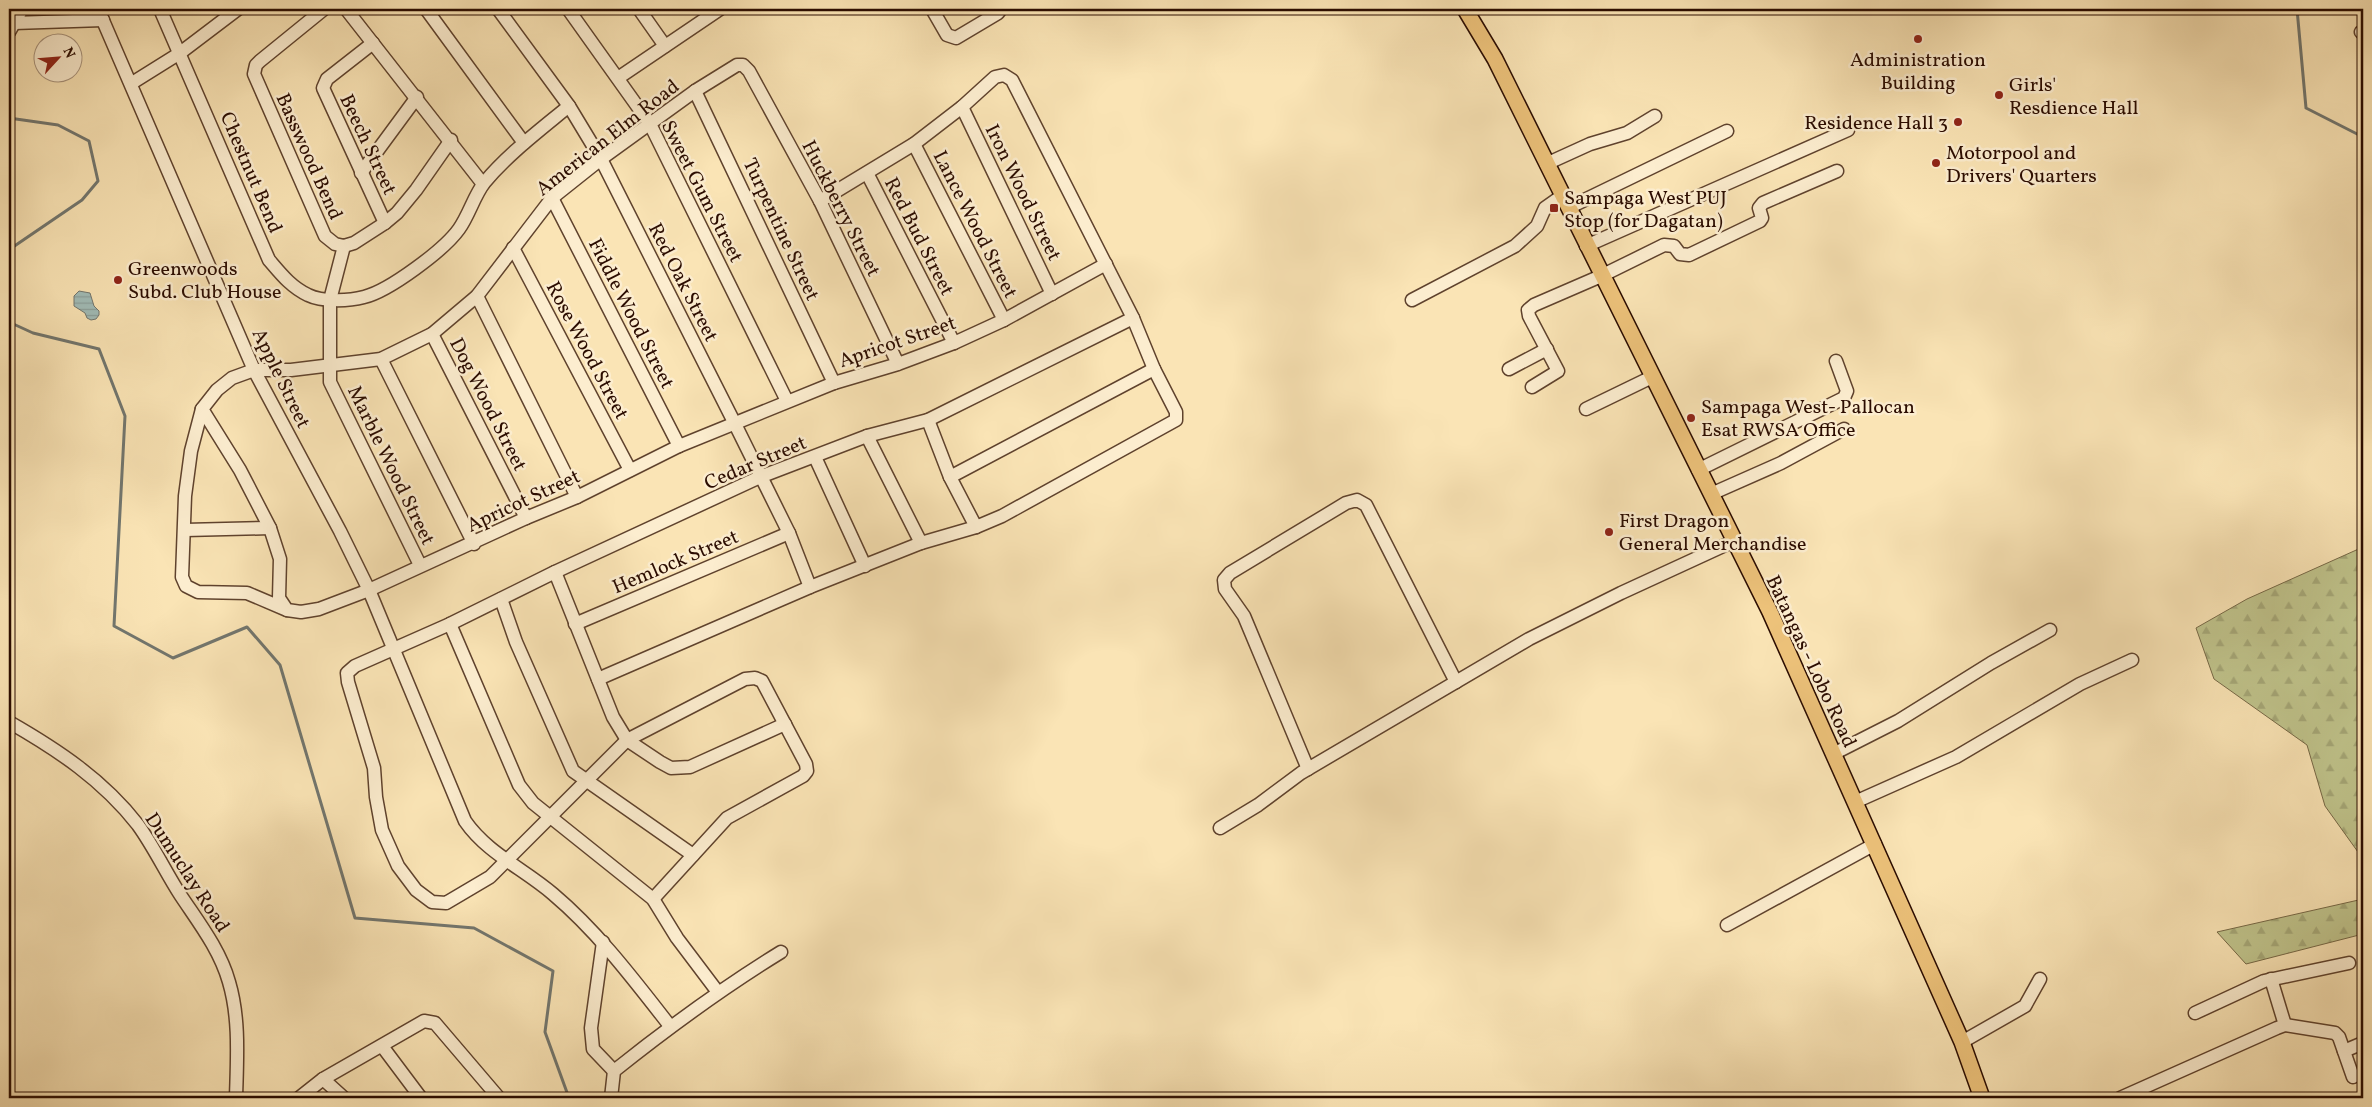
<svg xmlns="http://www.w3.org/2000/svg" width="2372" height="1107" font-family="Vollkorn,serif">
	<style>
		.forest { fill: url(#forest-firs); stroke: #766846 }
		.water { fill: url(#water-rules); stroke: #72766e }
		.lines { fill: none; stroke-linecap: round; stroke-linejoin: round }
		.stream { stroke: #72766e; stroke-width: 3 }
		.minor-casing { stroke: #5f422d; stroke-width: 15 }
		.major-casing { stroke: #2b0c00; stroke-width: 18 }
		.minor { stroke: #fcedcf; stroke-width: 12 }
		.major { stroke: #edc27a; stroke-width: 15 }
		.poi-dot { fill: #8f2418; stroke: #fcedcf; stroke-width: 2 }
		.labels { text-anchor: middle; stroke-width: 5; stroke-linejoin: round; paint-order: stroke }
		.poi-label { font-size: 20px; fill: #2b0c00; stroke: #fcedcf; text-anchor: start }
		.street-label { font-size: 20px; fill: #2b0c00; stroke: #fcedcf }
	</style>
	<defs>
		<pattern id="forest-firs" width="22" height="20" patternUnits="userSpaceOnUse" patternTransform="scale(1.25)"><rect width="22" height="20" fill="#c0c48c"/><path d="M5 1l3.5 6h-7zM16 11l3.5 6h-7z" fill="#a5a777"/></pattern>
		<pattern id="water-rules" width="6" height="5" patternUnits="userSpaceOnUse" patternTransform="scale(1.25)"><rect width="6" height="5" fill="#a1bcb7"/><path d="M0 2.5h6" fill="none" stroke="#8ba09c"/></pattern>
	</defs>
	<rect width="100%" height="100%" fill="#fae4b5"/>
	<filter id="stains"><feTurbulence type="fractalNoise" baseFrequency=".004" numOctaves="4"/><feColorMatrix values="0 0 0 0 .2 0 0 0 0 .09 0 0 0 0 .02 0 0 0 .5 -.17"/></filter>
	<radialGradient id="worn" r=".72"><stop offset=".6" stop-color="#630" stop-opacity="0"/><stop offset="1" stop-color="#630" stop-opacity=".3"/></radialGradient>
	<g class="forest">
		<path d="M 2363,547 L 2363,859 L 2325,806 L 2307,745 L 2214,679 L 2196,628 L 2247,599 Z"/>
		<path d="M 2363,899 L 2363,934 L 2246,964 L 2217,932 Z"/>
	</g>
	<path class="water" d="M 79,291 L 90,293 L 94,306 L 99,311 L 99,315 L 96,319 L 91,320 L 87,318 L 85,313 L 74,306 L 74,296 Z"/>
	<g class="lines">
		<g class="stream">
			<path d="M 2297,9 L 2306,108 L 2363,137"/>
			<path d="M 9,118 L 58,125 L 89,141 L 98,181 L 82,200 L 13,247 L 9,258"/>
			<path d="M 9,322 L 33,333 L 99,349 L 125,416 L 114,626 L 173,658 L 247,627 L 280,665 L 355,918 L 474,928 L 553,971 L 545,1032 L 569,1098"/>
		</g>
		<defs>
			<g id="minor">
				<path d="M 98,9 L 254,370 L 340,531 L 369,590 L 465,821 C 487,853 524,869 553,894 C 598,932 634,980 670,1026"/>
				<path d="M 160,9 L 269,260 C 281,274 291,287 308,295 C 322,302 349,301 364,297 C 389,291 444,250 459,229 C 469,215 474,196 484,183 C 508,154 540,130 569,106"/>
				<path d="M 324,9 L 260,61 L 256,65 L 254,74 L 325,236 L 335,244 L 344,246 L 354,243 L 385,223 L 397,213 L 416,190 L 451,140"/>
				<path d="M 346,9 L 483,184"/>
				<path d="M 426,9 L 524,143"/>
				<path d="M 498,9 L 569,106 L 601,159 L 735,424 L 789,533 L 810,587"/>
				<path d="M 568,9 L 650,124 L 787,401"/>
				<path d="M 639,9 L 665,46"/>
				<path d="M 932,9 L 947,35 L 956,38 L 998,13 L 1001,9"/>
				<path d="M 14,23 L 103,20"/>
				<path d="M 9,32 L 22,9"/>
				<path d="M 2361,32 L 2363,31"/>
				<path d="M 373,43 L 327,79 L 323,88 L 385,223"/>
				<path d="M 618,78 L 720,9"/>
				<path d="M 132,83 L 180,53 L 238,9"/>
				<path d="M 695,91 L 834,383"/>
				<path d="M 962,107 L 1052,294"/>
				<path d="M 914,144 L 1004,320"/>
				<path d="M 1546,164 L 1590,144 L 1627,133 L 1655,116"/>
				<path d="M 361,173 L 417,97"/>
				<path d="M 867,173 L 954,343"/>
				<path d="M 552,198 L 679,446"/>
				<path d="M 1568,208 L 1727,131"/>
				<path d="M 344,246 L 330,300 L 330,382 L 420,565"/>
				<path d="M 1586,246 L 1848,130"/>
				<path d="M 513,248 L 630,470"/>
				<path d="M 477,296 L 577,497"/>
				<path d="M 1412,300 L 1515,246 L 1537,226 L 1545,208 L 1562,196"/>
				<path d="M 432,334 L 526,518"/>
				<path d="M 381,359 L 474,544"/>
				<path d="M 898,364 L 820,201 L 749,71 L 743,65 L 737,65 L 695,91 L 601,159 L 552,198 L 477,296 L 432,334 L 381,359 L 291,370 L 254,370 L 232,378 L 217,390 L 202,409 L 240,470 L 270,528 L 280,559 L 279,598 L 287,610 L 301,612 L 319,609 L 369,590 L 526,518 L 577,497 L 679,446 L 834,383 L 898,364 L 954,343 L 1004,320 L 1106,264"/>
				<path d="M 1509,369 L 1547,349"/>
				<path d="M 1532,387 L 1558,371 L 1529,316 L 1528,310 L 1534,305 L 1601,276 L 1664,245 L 1674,246 L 1680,254 L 1689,255 L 1760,221 L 1762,218 L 1759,208 L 1763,203 L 1837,171"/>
				<path d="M 202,409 L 191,451 L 185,496 L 182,577 L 186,586 L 198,592 L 247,593 L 287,610"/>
				<path d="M 1586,409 L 1652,377"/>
				<path d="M 928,420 L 950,477 L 976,527"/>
				<path d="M 867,436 L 921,543"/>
				<path d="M 815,457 L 865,566"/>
				<path d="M 1698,470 L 1844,398 L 1847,391 L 1836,361"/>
				<path d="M 950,477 L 1154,369"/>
				<path d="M 1711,494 L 1781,463 L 1844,429"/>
				<path d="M 185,530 L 270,528"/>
				<path d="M 555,572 L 613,717 L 627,740 L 660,762 L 671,768 L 690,767 L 785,724"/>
				<path d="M 501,599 L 516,642 L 573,771 L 693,855"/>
				<path d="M 450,624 L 519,785 L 533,803 L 653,899 L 677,938 L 717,991"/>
				<path d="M 575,624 L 789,533"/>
				<path d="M 598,679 L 810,587 L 921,543 L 976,527 L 1002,516 L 1176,420 L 1176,412 L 1154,369 L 1133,318 L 1012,80 L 1004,75 L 995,77 L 962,107 L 914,144 L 820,201"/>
				<path d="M 9,722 C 58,750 103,780 138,825 C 154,847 166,873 181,896 C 199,923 220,950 229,982 C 240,1019 237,1059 236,1098"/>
				<path d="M 1833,754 L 1898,721 L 1991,663 L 2050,630"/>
				<path d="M 1308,769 L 1244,616 L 1225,589 L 1224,580 L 1230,573 L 1346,503 L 1357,500 L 1366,505 L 1456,682"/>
				<path d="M 1855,802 L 1956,757 L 2080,684 L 2132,660"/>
				<path d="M 1220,828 L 1258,805 L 1301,773 L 1529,639 L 1621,593 L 1734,541"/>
				<path d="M 653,899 L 727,818 L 803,776 L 807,771 L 806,764 L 762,681 L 755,678 L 745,679 L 627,740 L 490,877 L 446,903 L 432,902 L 416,890 L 398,866 L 382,830 L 376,797 L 374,768 L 348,682 L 347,673 L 355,666 L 450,624 L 555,572 L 760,477 L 867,436 L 928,420 L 1133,318"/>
				<path d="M 1727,925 L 1875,844"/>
				<path d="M 603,942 L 591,1028 L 593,1049 L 614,1071"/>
				<path d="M 2271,979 L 2285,1025"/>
				<path d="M 2195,1013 L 2264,981 L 2349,963"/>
				<path d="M 1962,1042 L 2025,1006 L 2040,979"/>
				<path d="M 382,1046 L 421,1098"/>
				<path d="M 2344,1051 L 2363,1043"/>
				<path d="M 323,1079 L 344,1098"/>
				<path d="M 299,1098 L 323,1079 L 424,1021 L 435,1023 L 499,1098"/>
				<path d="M 611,1098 L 614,1071 C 669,1027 721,989 781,952"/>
				<path d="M 2120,1098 L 2277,1028 L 2285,1025 L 2335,1033 L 2339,1037 L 2353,1077"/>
			</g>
			<path id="major" d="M 1465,9 L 1495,59 L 1770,612 L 1962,1042 L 1982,1098"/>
		</defs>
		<use href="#minor" class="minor-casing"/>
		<use href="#major" class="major-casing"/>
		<use href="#minor" class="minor"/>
		<use href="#major" class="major"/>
	</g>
	<g class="poi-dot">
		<circle cx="1918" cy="39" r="5"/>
		<circle cx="1999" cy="95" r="5"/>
		<circle cx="1958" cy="122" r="5"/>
		<circle cx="1936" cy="163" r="5"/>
		<rect x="1549" y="203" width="10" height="10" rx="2.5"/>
		<circle cx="118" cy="280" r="5"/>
		<circle cx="1691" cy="418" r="5"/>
		<circle cx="1609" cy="532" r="5"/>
	</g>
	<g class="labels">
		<g class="poi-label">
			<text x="1918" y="66" text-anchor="middle">Administration<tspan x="1918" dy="23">Building</tspan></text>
			<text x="2009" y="91">Girls'<tspan x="2009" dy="23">Resdience Hall</tspan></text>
			<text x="1948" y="129" text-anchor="end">Residence Hall 3</text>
			<text x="1946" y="159">Motorpool and<tspan x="1946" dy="23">Drivers' Quarters</tspan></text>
			<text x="1564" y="204">Sampaga West PUJ<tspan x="1564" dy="23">Stop (for Dagatan)</tspan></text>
			<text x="128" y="275">Greenwoods<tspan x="128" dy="23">Subd. Club House</tspan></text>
			<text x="1701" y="413">Sampaga West- Pallocan<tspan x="1701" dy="23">Esat RWSA Office</tspan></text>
			<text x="1619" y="527">First Dragon<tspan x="1619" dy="23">General Merchandise</tspan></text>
		</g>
		<g class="street-label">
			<text transform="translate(607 137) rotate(-38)" y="7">American Elm Road</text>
			<text transform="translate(369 144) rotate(65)" y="7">Beech Street</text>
			<text transform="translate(310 156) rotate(66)" y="7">Basswood Bend</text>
			<text transform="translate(252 172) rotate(67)" y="7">Chestnut Bend</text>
			<text transform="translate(703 191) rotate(63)" y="7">Sweet Gum Street</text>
			<text transform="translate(1024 192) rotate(64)" y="7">Iron Wood Street</text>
			<text transform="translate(842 208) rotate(63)" y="7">Huckberry Street</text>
			<text transform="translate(976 224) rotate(63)" y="7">Lance Wood Street</text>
			<text transform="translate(782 229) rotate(65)" y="7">Turpentine Street</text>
			<text transform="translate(920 236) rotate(63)" y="7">Red Bud Street</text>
			<text transform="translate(684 282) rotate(63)" y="7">Red Oak Street</text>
			<text transform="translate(632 313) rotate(63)" y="7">Fiddle Wood Street</text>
			<text transform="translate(897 341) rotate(-19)" y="7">Apricot Street</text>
			<text transform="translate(588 350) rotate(62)" y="7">Rose Wood Street</text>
			<text transform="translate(282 378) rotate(64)" y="7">Apple Street</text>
			<text transform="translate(489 404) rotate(63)" y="7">Dog Wood Street</text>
			<text transform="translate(755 462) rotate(-23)" y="7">Cedar Street</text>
			<text transform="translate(392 465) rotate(64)" y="7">Marble Wood Street</text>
			<text transform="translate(523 500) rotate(-25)" y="7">Apricot Street</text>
			<text transform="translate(675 561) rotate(-23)" y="7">Hemlock Street</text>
			<text transform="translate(1812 661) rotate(65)" y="7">Batangas - Lobo Road</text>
			<text transform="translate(188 872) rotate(57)" y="7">Dumuclay Road</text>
		</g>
	</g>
	<rect width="2372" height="1107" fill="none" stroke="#fae4b5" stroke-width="30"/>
	<rect x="10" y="10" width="2352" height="1087" fill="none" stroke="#2b0c00" stroke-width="2.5"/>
	<rect x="15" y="15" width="2342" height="1077" fill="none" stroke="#2b0c00"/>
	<g transform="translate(58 58) rotate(64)"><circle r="24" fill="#fcedcf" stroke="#a8937c"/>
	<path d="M0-4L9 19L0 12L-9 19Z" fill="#8f2418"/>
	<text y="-8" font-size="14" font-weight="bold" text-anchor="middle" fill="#2b0c00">N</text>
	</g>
	<rect width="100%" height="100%" filter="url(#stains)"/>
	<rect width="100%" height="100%" fill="url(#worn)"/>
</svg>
